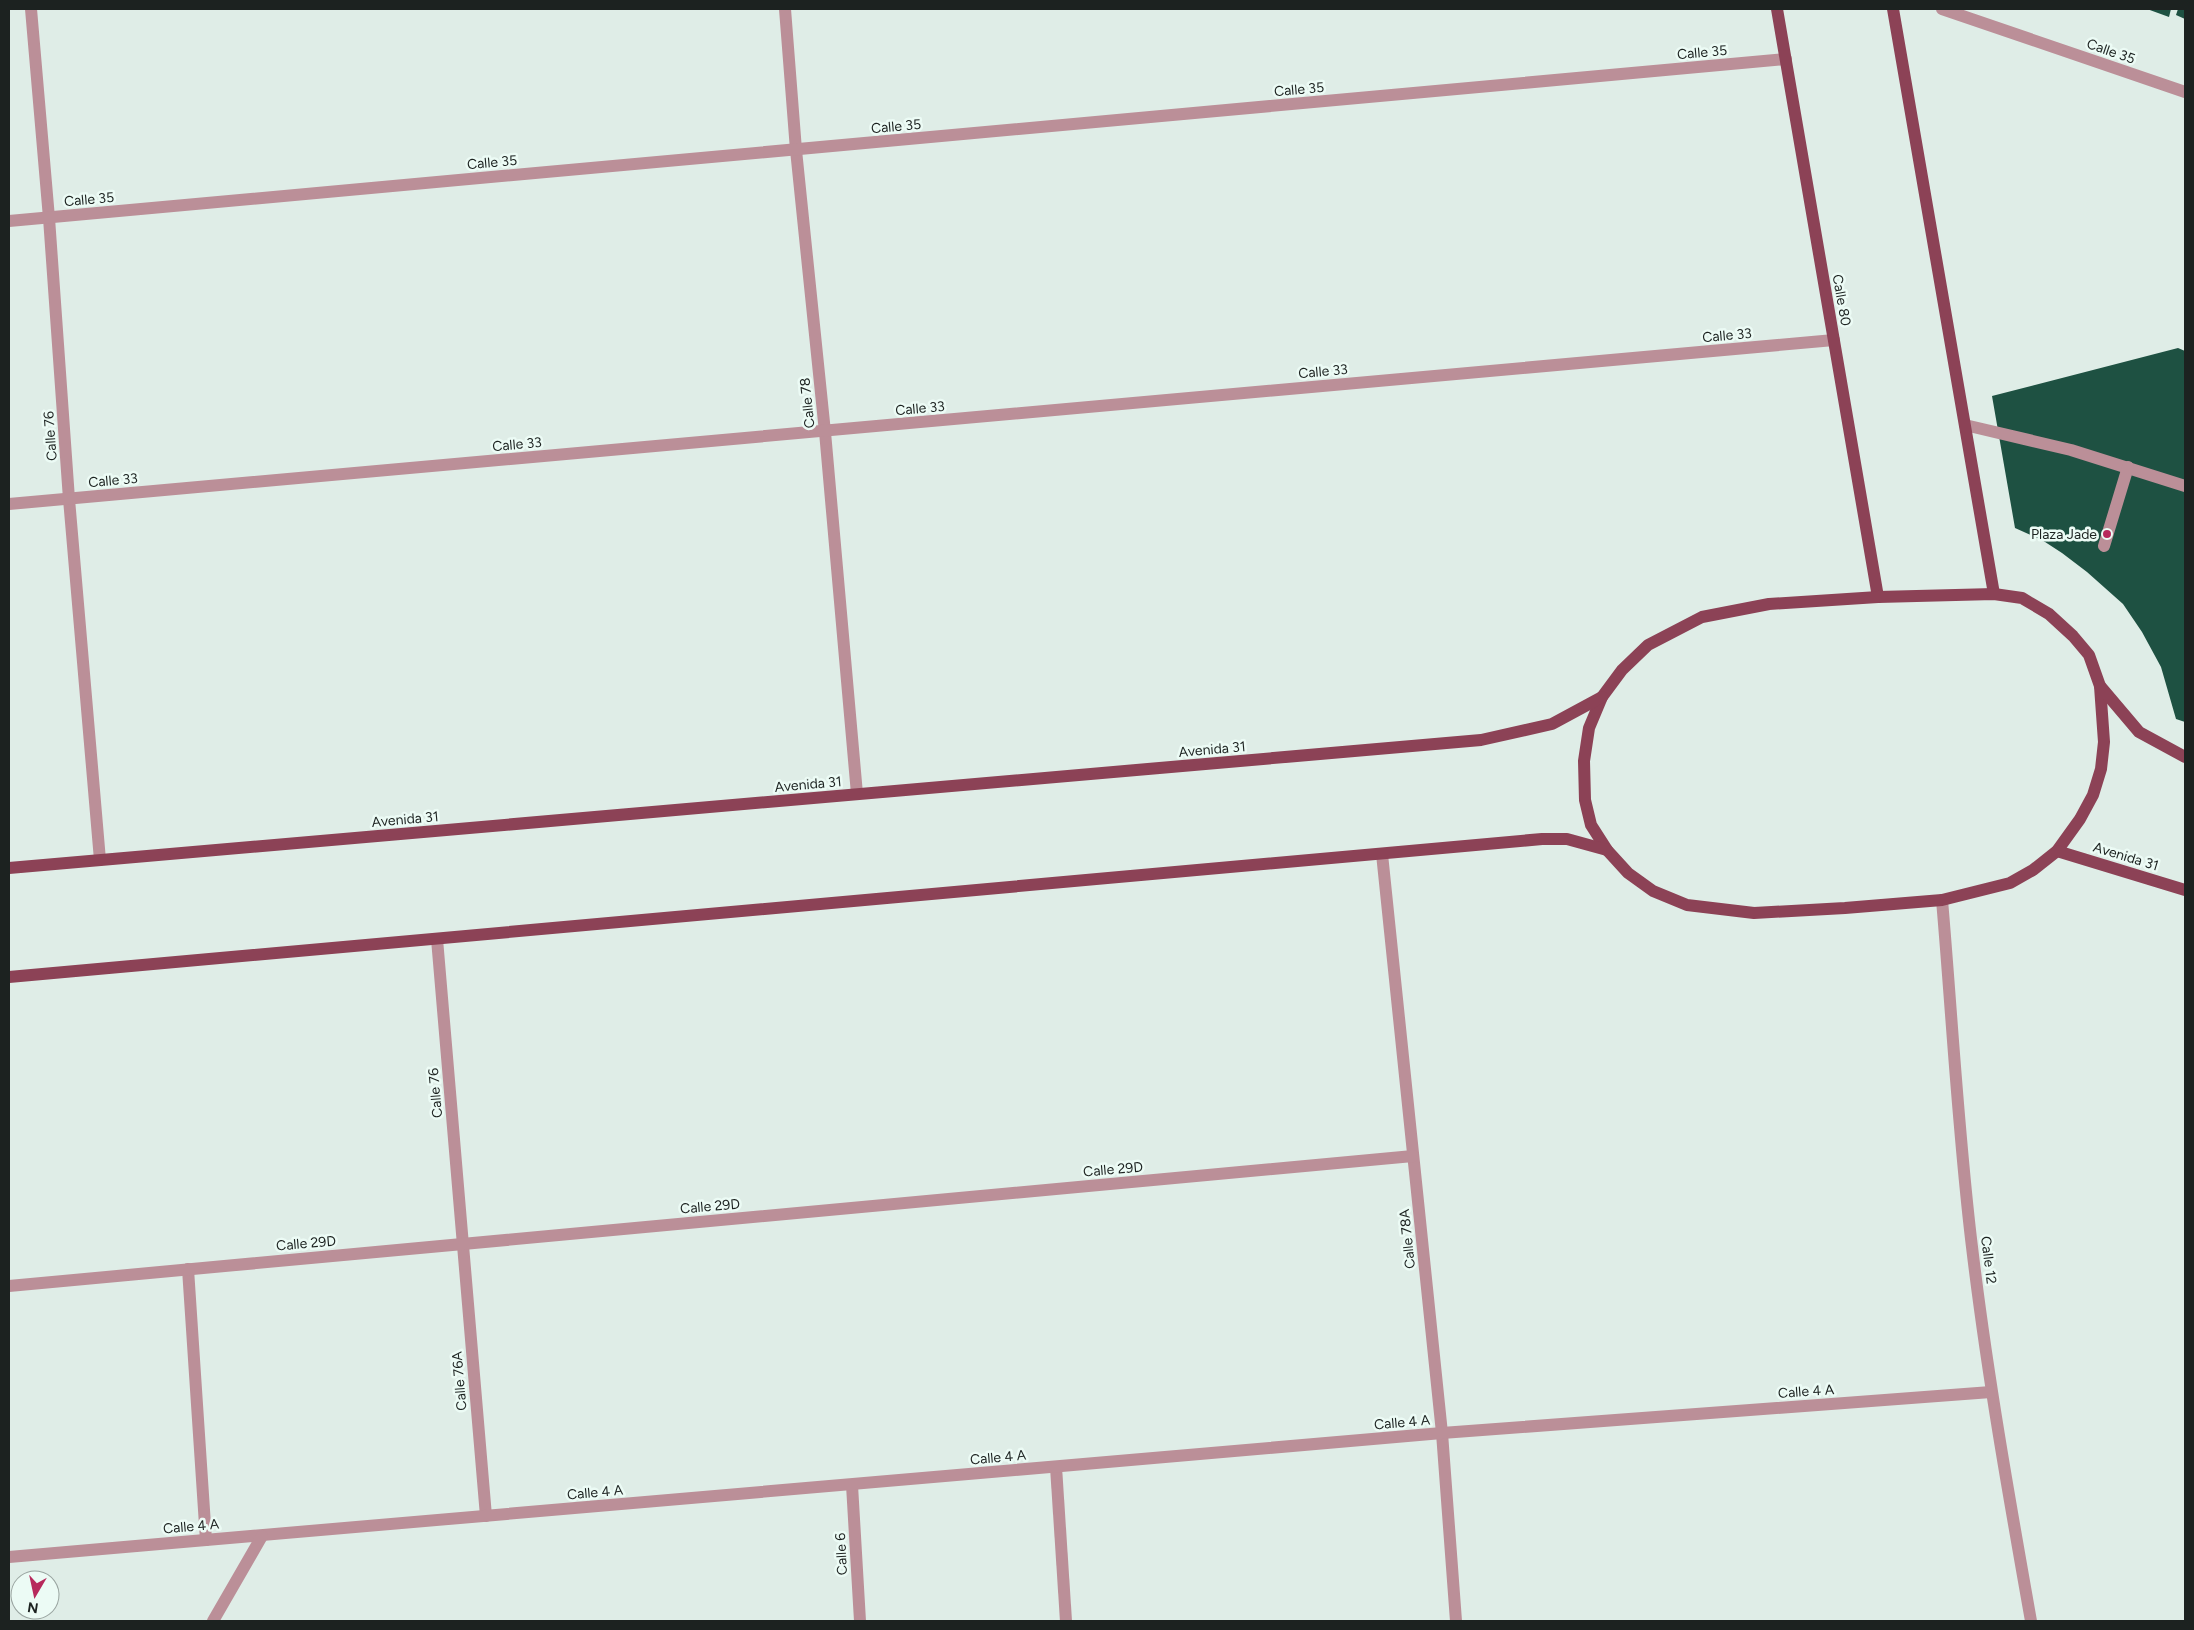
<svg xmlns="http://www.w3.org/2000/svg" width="2194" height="1630" font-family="Figtree,sans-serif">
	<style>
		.building { fill: #1e5142 }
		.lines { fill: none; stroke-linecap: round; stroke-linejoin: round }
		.minor { stroke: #bb8f98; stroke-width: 12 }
		.major { stroke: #8c4256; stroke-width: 12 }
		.poi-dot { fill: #b7295c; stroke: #ecfbf5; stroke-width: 2 }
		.labels { text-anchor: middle; stroke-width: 5; stroke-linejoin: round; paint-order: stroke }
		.street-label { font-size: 14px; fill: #1c2220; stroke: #ecfbf5 }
		.poi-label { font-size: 14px; fill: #1c2220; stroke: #ecfbf5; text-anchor: end }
	</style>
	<rect width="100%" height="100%" fill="#dfede7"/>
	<g class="building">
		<path d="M 2147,9 L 2171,9 L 2169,17 Z"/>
		<path d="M 2178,9 L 2185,9 L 2185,19 L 2176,15 Z"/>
		<path d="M 2178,348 L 2185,351 L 2185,722 L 2176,719 L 2161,667 L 2142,632 L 2123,604 L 2087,572 L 2062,553 L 2042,540 L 2015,528 L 1992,396 Z"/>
	</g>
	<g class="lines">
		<g class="minor">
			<path d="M 31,9 L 49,218 L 69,499 L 100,860"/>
			<path d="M 785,9 L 796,150 L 825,432 L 857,794"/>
			<path d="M 1942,9 L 2185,92"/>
			<path d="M 9,221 L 1786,59"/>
			<path d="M 1965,425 L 2071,450 L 2185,486"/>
			<path d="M 9,504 L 1834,340"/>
			<path d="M 2104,546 L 2128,467"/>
			<path d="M 1382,854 L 1442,1433 L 1456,1621"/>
			<path d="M 1942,900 C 1952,1016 1958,1132 1972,1247 C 1987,1373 2009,1497 2031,1621"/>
			<path d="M 437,939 L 486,1516"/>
			<path d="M 188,1269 L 206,1540"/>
			<path d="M 9,1286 L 1413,1156"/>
			<path d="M 1056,1467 L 1066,1621"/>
			<path d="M 852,1485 L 860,1621"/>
			<path d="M 9,1557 L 1442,1433 L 1991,1392"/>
			<path d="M 213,1621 L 262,1536"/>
		</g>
		<g class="major">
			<path d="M 1777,9 L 1878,597"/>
			<path d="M 1893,9 L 1994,594"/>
			<path d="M 1994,594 L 2022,598 L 2049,614 L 2073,636 L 2089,655 L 2100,686 L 2104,742 L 2101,769 L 2093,795 L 2080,819 L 2057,851 L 2033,870 L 2010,883 L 1942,900 L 1845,908 L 1754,913 L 1687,905 L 1653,891 L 1628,873 L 1607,850 L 1591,825 L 1585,800 L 1584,761 L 1589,728 L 1602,697 L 1622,670 L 1648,645 L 1702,617 L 1769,604 L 1878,597 Z"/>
			<path d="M 2100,686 L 2139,732 L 2185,757"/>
			<path d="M 2057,851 L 2185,890"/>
			<path d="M 9,868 L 1481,740 L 1552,724 L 1602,697"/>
			<path d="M 9,977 L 1542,839 L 1567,839 L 1607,850"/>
		</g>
	</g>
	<circle class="poi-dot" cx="2107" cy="534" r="5"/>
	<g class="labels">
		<g class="street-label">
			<text transform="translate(2111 51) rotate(19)" y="5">Calle 35</text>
			<text transform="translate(1702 52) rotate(-5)" y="5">Calle 35</text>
			<text transform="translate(1299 89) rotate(-5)" y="5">Calle 35</text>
			<text transform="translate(896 126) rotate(-5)" y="5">Calle 35</text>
			<text transform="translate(492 162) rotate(-5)" y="5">Calle 35</text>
			<text transform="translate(89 199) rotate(-5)" y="5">Calle 35</text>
			<text transform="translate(1842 300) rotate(80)" y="5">Calle 80</text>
			<text transform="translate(1727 335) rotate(-5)" y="5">Calle 33</text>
			<text transform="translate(1323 371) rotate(-5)" y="5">Calle 33</text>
			<text transform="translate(807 403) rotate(-96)" y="5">Calle 78</text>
			<text transform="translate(920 408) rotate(-5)" y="5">Calle 33</text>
			<text transform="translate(50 436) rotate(-94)" y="5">Calle 76</text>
			<text transform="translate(517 444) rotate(-5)" y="5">Calle 33</text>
			<text transform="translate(113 480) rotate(-5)" y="5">Calle 33</text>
			<text transform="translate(1212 749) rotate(-5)" y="5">Avenida 31</text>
			<text transform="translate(808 784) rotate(-5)" y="5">Avenida 31</text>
			<text transform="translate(405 819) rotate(-5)" y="5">Avenida 31</text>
			<text transform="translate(2126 856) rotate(17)" y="5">Avenida 31</text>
			<text transform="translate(435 1093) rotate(-95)" y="5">Calle 76</text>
			<text transform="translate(1113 1169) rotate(-5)" y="5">Calle 29D</text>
			<text transform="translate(710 1206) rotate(-5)" y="5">Calle 29D</text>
			<text transform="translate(1407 1239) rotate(-96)" y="5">Calle 78A</text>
			<text transform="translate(306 1243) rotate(-5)" y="5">Calle 29D</text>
			<text transform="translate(1989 1260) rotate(83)" y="5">Calle 12</text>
			<text transform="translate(459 1381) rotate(-95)" y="5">Calle 76A</text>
			<text transform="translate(1806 1391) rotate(-4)" y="5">Calle 4 A</text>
			<text transform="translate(1402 1422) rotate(-5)" y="5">Calle 4 A</text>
			<text transform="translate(998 1457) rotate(-5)" y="5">Calle 4 A</text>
			<text transform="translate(595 1492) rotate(-5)" y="5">Calle 4 A</text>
			<text transform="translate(191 1526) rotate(-5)" y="5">Calle 4 A</text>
			<text transform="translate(841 1554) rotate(-93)" y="5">Calle 6</text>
		</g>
		<g class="poi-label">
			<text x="2097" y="539">Plaza Jade</text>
		</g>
	</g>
	<rect width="2194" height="1630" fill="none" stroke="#1c2220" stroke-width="20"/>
	<g transform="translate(35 1595) rotate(189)"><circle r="24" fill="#ecfbf5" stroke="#99a4a0"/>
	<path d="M0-4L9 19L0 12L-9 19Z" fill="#b7295c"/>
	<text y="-8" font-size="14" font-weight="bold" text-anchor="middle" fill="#1c2220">N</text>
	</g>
</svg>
